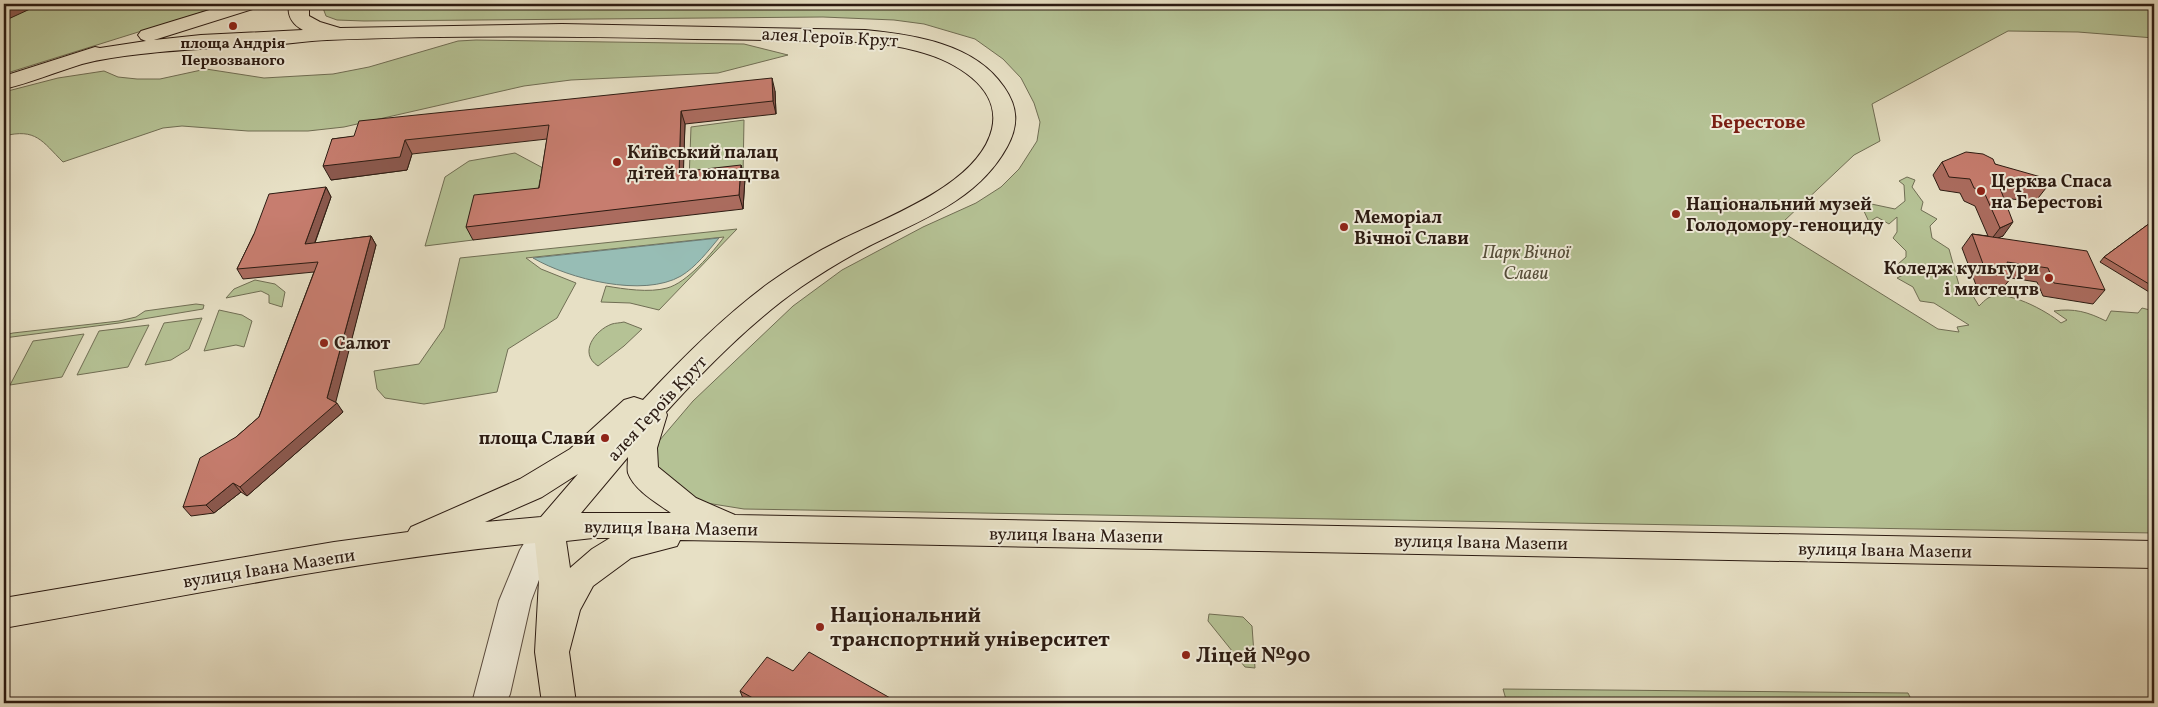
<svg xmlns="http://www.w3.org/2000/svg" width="2158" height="707" font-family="Vollkorn,serif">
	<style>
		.green { fill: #b5c295; stroke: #706e54 }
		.water { fill: #97bdb5; stroke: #6c7c74 }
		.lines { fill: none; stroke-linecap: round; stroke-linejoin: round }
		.minor-casing { stroke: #5b4c3f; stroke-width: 2 }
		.major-casing { stroke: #2c1b12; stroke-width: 2 }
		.minor { fill: #efebd9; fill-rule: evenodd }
		.major { fill: #e7e0c5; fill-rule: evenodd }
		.wall { fill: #ab6c5f; stroke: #2c1b12 }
		.shaded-wall { fill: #8b584e; stroke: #2c1b12 }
		.building { fill: #c77d6f; stroke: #2c1b12 }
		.poi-dot { fill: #8f2418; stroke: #efebd9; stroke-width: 2 }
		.labels { text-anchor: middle; stroke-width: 4; stroke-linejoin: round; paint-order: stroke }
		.far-poi-label { font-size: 15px; font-weight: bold; fill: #2c1b12; stroke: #efebd9 }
		.street-label { font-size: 18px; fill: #2c1b12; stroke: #efebd9 }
		.poi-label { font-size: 18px; font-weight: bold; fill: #2c1b12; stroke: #efebd9; text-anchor: start }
		.park-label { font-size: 18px; font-style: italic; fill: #554d39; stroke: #efebd9 }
		.neighbourhood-label { font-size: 19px; font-weight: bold; fill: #7a1f14; stroke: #efebd9 }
		.near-poi-label { font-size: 21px; font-weight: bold; fill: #2c1b12; stroke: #efebd9; text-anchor: start }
	</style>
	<rect width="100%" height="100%" fill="#e7e0c5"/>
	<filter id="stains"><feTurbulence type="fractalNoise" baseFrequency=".004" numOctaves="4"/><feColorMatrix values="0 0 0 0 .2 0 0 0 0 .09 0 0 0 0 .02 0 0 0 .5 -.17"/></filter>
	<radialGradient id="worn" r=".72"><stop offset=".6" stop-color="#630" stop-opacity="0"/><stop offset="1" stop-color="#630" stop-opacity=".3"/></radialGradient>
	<g class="green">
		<path d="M 4,4 L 228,4 L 4,74 Z"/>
		<path d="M 325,4 L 2154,4 L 2154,38 L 2078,32 L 2008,31 L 1872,104 L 1880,141 L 1854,155 L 1784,221 L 1785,234 L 1938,329 L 1959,332 L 1957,327 L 1969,325 L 1934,303 L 1920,301 L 1913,287 L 1897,278 L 1905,274 L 1897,265 L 1906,257 L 1906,251 L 1893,238 L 1897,232 L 1897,217 L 1889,224 L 1877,217 L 1869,222 L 1863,209 L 1862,202 L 1895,209 L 1905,201 L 1904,185 L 1899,181 L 1907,177 L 1915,180 L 1912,187 L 1923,202 L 1921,210 L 1937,219 L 1930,226 L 1932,238 L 1949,249 L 1959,285 L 1973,296 L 1979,306 C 1982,303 1985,300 1988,298 C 2005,288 2047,311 2061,323 L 2067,320 L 2054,311 C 2074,308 2088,312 2106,321 L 2111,311 L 2138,313 L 2142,308 L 2154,311 L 2154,533 L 744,509 L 694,501 L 661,477 L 655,458 L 659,441 L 693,401 L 793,306 L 842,270 L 923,227 L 976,203 L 1001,187 L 1019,169 L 1037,141 L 1040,122 L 1034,103 L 1021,78 L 1003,59 L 975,39 L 924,24 L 894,20 L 823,17 L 364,21 L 337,20 L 326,16 L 323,8 Z"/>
		<path d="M 476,40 L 744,44 L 788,55 L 718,73 L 571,80 L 524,86 L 344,127 L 308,131 L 248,131 L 182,126 L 163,128 L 63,162 C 42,141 36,128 4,136 L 4,92 L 58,78 L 104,71 L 118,77 L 137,79 L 160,79 L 206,69 L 264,78 L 333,74 L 369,67 L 458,41 Z"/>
		<path d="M 744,120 L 743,176 L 689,181 L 691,127 Z"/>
		<path d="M 515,153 L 543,168 L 535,202 L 473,240 L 425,246 L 445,177 L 469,161 Z"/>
		<path d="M 737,229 L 659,310 L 630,303 L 601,302 L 606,286 C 624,289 649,293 667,288 C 687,283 713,252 724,237 L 526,258 L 541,269 L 576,283 L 557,318 L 508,349 L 497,392 L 424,404 L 385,398 L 377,389 L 374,371 L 419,364 L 444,328 L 460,258 Z"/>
		<path d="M 255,280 L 275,284 L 285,292 L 282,307 L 269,303 L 269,295 L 261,291 L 226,298 L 234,289 Z"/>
		<path d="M 196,304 L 204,305 L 203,309 L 119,323 L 4,338 L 4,335 L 13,333 L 119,321 L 136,317 L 145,311 Z"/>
		<path d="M 219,310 L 242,315 L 252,321 L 244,347 L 236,345 L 204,351 Z"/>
		<path d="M 202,318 L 189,349 L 171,360 L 145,365 L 164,323 Z"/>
		<path d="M 624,322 L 642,329 L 624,346 L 598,366 C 578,353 595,330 612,324 C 615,323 620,323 624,322 Z"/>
		<path d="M 149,325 L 128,367 L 77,375 L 99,331 Z"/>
		<path d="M 84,334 L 62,377 L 10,385 L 33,341 Z"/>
		<path d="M 1209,614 L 1243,617 L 1252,626 L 1255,668 L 1245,667 L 1208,621 Z"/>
		<path d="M 1503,689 L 1908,693 L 1913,703 L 1507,703 Z"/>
	</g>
	<path class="water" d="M 719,238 C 708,251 696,267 681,276 C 643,298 569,279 533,258 Z"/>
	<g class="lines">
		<defs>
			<path id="minor" d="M 549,516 L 560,520 L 565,529 L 545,564 L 531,601 L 510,694 L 506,703 L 472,703 L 499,601 L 520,550 L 538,520 Z"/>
			<path id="major" d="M 229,4 L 259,4 L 256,8 L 154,40 L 201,35 L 303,30 C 292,24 287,16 289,4 L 309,4 L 309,16 L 320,22 L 340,28 L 562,24 L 865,30 C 914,35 974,43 1004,87 C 1018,107 1019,125 1007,147 C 978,200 921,220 869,246 C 846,258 823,272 801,287 C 751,322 707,367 666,412 L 667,415 L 657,448 L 658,467 L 696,498 L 735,515 L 2154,541 L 2154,568 L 680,540 L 677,546 L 631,558 L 593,586 L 580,610 L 569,652 L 576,703 L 542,703 L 535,652 L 539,580 L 535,543 C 357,560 180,597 4,628 L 4,598 L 334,542 L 408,532 L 411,527 L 520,479 L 570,449 L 624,400 L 634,397 L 643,400 C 682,358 723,317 769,283 C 789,269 811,255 833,244 C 880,219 978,187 992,129 C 1002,86 952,60 917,51 C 881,41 843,41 806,41 C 769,40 731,39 694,39 C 572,36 449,35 327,40 C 307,41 288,44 268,45 C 225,48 183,49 141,54 C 122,56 101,59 82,64 C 56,72 30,83 4,89 L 4,76 L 95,47 L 100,48 L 146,41 L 141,39 L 138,35 L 141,31 ZM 628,457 C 628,462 627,468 628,473 C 634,490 657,503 671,513 L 581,513 ZM 578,474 L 541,517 L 485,522 L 542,497 ZM 593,538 L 610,538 L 592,549 L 570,568 L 566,541 Z"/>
		</defs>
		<use href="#minor" class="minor-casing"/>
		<use href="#major" class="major-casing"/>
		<use href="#minor" class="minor"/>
		<use href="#major" class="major"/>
	</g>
	<g class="wall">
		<path d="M 775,91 L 776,114 L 685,124 L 683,171 L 745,178 L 743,209 L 473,240 L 466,227 L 539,188 L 547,139 L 412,154 L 407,170 L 331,180 L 332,139 Z"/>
		<path d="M 1942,162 L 1995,164 L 2046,188 L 2035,202 L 2004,198 L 2003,236 L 1997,238 L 2105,290 L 2093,304 L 2043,296 L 2037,282 L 2011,278 L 2002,289 L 1976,285 L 1962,248 L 1972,234 L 1988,236 L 1975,206 L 1964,201 L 1960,193 L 1940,190 L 1933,175 Z"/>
		<path d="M 326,187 L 331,197 L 315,243 L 371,236 L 376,245 L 335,402 L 343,412 L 247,496 L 241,492 L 214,513 L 191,516 L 183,507 L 236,437 L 259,417 L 314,272 L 243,279 L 237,269 L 254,234 Z"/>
		<path d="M 2154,220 L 2154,295 L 2100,262 L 2104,257 Z"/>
		<path d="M 793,671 L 899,703 L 745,703 L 740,691 Z"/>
	</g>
	<g class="shaded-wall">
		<path d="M 4,4 L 28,4 L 30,9 L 4,21 Z"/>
		<path d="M 772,78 L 775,91 L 776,114 L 773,101 Z"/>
		<path d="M 681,111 L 685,124 L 683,185 L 679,172 Z"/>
		<path d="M 405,140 L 412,154 L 407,170 L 331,180 L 323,166 Z"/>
		<path d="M 741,165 L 745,178 L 743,209 L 739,195 Z"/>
		<path d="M 326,187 L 331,197 L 311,253 L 305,244 Z"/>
		<path d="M 2013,222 L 2003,236 L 1990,241 L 2000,228 Z"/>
		<path d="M 371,236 L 376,245 L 335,405 L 337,403 L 343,412 L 247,496 L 240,487 L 327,398 Z"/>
		<path d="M 233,483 L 241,492 L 214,513 L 206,505 Z"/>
	</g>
	<g class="building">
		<path d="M 772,78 L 773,101 L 681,111 L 679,172 L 741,165 L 739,195 L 466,227 L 474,195 L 539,188 L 549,125 L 405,140 L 400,157 L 323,166 L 332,139 L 354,136 L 359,121 Z"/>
		<path d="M 1966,152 L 1983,154 L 1993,159 L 1995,164 L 2048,179 L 2046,188 L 1998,183 L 2013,222 L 2000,228 L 1984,192 L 1974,188 L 1970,179 L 1949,177 L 1942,162 Z"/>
		<path d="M 326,187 L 305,244 L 371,236 L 327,398 L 337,403 L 240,487 L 233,483 L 206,505 L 183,507 L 200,458 L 236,437 L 259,417 L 318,262 L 237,269 L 254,234 L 269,194 Z"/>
		<path d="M 2154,220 L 2154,287 L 2104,257 Z"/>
		<path d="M 1972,234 L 2087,251 L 2105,290 L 2054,283 L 2048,268 L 2007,262 L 2012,276 L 1986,272 Z"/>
		<path d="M 809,652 L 899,703 L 762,703 L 740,691 L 767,657 L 793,671 Z"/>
	</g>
	<g class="poi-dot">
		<circle cx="233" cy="26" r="5"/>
		<circle cx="617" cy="162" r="5"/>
		<circle cx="1981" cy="191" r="5"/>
		<circle cx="1676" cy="214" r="5"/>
		<circle cx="1344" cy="227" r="5"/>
		<circle cx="2049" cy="278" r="5"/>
		<circle cx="324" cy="343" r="5"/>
		<circle cx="605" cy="438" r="5"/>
		<circle cx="820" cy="627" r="5"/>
		<circle cx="1186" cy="655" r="5"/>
	</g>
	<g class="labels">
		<g class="far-poi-label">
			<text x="233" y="48">площа Андрія<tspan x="233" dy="17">Первозваного</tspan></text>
		</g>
		<g class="street-label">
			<text transform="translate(830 37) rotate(3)" y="6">алея Героїв Крут</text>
			<text transform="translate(657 408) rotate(-47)" y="6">алея Героїв Крут</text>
			<text transform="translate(671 528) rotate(1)" y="6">вулиця Івана Мазепи</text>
			<text transform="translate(1076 535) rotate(1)" y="6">вулиця Івана Мазепи</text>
			<text transform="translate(1481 542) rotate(1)" y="6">вулиця Івана Мазепи</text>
			<text transform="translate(1885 550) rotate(1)" y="6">вулиця Івана Мазепи</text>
			<text transform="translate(269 568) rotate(-9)" y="6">вулиця Івана Мазепи</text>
		</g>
		<g class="poi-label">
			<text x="627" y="158">Київський палац<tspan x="627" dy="21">дітей та юнацтва</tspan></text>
			<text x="1991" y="187">Церква Спаса<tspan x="1991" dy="21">на Берестові</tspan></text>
			<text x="1686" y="210">Національний музей<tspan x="1686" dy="21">Голодомору-геноциду</tspan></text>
			<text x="1354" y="223">Меморіал<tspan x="1354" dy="21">Вічної Слави</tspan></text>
			<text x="2039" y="274" text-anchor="end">Коледж культури<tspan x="2039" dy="21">і мистецтв</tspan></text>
			<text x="334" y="349">Салют</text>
			<text x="595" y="444" text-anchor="end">площа Слави</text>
		</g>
		<g class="park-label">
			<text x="1526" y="258">Парк Вічної<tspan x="1526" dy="21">Слави</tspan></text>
		</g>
		<g class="neighbourhood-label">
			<text x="1758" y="128">Берестове</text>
		</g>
		<g class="near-poi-label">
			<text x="830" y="622">Національний<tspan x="830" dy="24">транспортний університет</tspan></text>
			<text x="1196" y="662">Ліцей №90</text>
		</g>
	</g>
	<rect width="2158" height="707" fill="none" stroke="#e7e0c5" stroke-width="20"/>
	<rect x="5" y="5" width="2148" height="697" fill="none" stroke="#2c1b12" stroke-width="2.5"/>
	<rect x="10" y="10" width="2138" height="687" fill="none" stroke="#2c1b12"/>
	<rect width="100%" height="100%" filter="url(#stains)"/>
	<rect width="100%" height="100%" fill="url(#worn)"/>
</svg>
